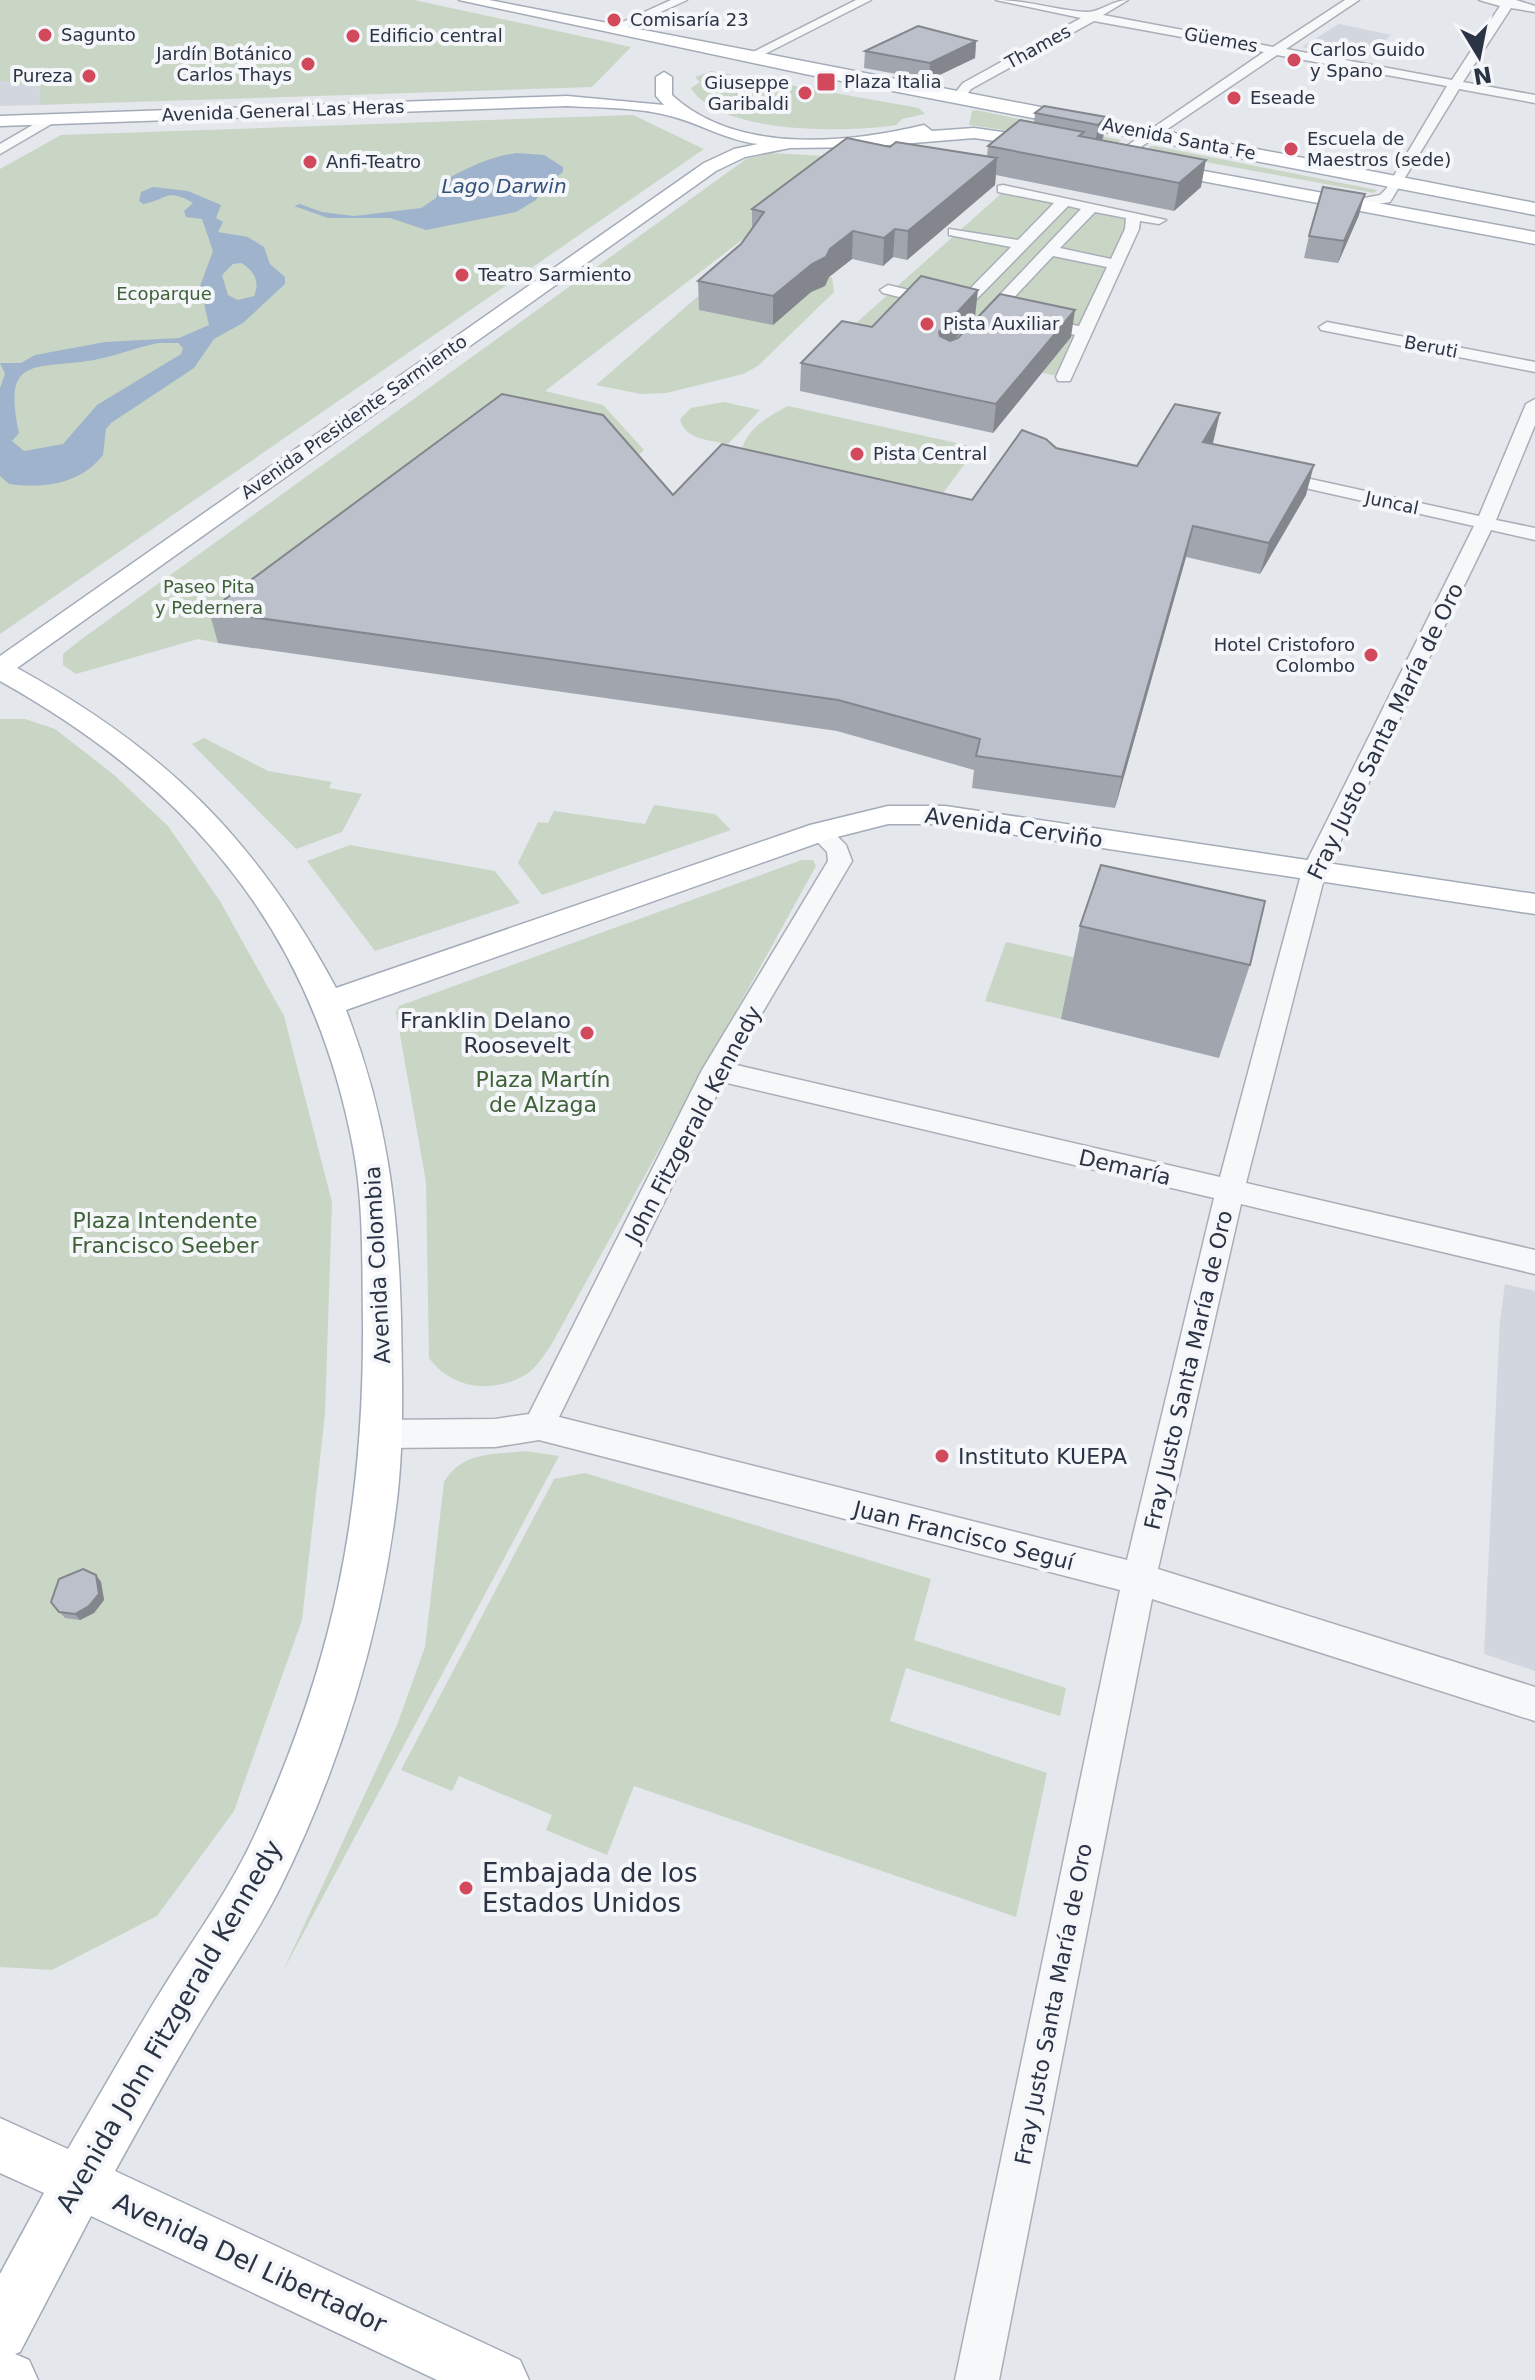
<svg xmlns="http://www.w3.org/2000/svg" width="1535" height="2380" font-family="'DejaVu Sans',sans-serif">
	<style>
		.built { fill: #d2d6de }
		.green { fill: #c9d6c5 }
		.water { fill: #9fb4cc; fill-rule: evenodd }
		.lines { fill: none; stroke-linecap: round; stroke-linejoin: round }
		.minor-casing { stroke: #a9aeb7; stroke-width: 3 }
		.major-casing { stroke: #a3abb8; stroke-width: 3 }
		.minor { fill: #f7f8fa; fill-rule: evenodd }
		.major { fill: #fff; fill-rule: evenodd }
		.wall { fill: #a1a5ae }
		.shaded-wall { fill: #83868d }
		.building { fill: #bbc0ca; stroke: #83868d; stroke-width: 2 }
		.poi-dot { fill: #d1495b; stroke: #f4f6f9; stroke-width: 3 }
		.labels { text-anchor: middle; stroke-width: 8; stroke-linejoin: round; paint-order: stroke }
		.far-poi-label { font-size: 18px; fill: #2b3445; stroke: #f4f6f9; text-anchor: start }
		.far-street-label { font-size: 18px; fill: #2b3445; stroke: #f4f6f9 }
		.far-park-label { font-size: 18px; fill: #3f6138; stroke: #f4f6f9 }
		.far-water-label { font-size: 20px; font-style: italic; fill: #34527a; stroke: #f4f6f9 }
		.street-label { font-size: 22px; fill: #2b3445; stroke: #f4f6f9 }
		.poi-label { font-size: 22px; fill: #2b3445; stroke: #f4f6f9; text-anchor: end }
		.park-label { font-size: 22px; fill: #3f6138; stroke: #f4f6f9 }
		.near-poi-label { font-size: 26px; fill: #2b3445; stroke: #f4f6f9; text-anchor: start }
		.near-street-label { font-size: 26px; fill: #2b3445; stroke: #f4f6f9 }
	</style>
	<rect width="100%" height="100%" fill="#e4e7ec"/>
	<g class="built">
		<path d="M 1339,24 L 1391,35 L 1363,61 L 1302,47 Z"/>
		<path d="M 0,81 L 40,87 L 39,105 L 0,106 Z"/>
		<path d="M 1505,1284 L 1535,1291 L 1535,1671 L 1484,1654 L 1500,1320 Z"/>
	</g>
	<g class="green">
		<path d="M 0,0 L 414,0 L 631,47 L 592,87 L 39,105 L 40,87 L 0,81 Z"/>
		<path d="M 711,71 L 919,108 L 925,114 L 902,119 L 896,125 C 846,133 718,134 691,88 L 700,82 L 695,77 Z"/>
		<path d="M 976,110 L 1121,140 L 1114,146 L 969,125 L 972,111 Z"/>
		<path d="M 633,115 L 704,149 L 0,634 L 0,169 L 61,135 Z"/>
		<path d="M 1151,146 L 1155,146 L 1377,190 L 1374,193 L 1146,151 Z"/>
		<path d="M 772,153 L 843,157 L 841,164 L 545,391 L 603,405 L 644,450 L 625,468 L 218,643 L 198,639 L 76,674 L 63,665 L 63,654 L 79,641 L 746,159 Z"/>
		<path d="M 1003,192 L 1128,219 L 1058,376 L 846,332 Z"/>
		<path d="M 734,265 L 823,270 L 832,278 L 834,292 L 758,366 L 743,374 L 666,393 L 641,394 L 596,385 Z"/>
		<path d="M 724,402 L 760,410 L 728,444 C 709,440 685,440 680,419 L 691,408 Z"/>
		<path d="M 788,406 L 966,445 L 975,450 L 938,500 L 741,458 C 741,432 767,417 788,406 Z"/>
		<path d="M 0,719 L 25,719 L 55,729 L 113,774 L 168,826 L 220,901 L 284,1016 L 332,1202 L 325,1414 L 302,1620 L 234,1811 L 157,1916 L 52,1970 L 0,1967 Z"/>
		<path d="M 204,738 L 268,771 L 332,782 L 329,788 L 362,794 L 342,832 L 296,849 L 192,744 Z"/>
		<path d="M 654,805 L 715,814 L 731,830 L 542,895 L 518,863 L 538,822 L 548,823 L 554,811 L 645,824 Z"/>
		<path d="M 350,845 L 495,871 L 520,903 L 375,951 L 307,861 Z"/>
		<path d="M 802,860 L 813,860 L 816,866 L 550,1347 C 543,1356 535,1370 525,1375 C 492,1394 452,1389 429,1358 L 426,1182 L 396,1012 L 399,1006 Z"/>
		<path d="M 1006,942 L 1081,959 L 1061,1019 L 985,1001 Z"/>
		<path d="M 525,1451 L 559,1456 L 282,1973 L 397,1725 L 425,1647 L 444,1482 C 463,1451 492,1455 525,1451 Z"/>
		<path d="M 585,1473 L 931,1579 L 914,1640 L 1066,1688 L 1060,1716 L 906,1668 L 890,1721 L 1047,1773 L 1016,1917 L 634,1786 L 607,1855 L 546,1830 L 552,1815 L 459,1776 L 452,1791 L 401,1770 L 554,1479 Z"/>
	</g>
	<g class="water">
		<path d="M 516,153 L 544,155 L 563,167 L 563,172 L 544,187 L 536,200 L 516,212 L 426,230 L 390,218 L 328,218 L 294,206 L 300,204 L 322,212 L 354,216 L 421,208 L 436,198 L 440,183 C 464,169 488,157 516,153 Z"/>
		<path d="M 153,187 L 188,191 L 221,205 L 216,218 L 223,222 L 218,232 L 248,237 L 264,247 L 270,264 L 285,277 L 285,284 L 243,323 L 214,339 L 194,368 L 111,423 L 106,429 L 103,455 C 81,484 43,489 9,484 L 0,476 L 0,388 L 5,374 L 0,363 L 21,363 L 35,355 L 105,342 L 179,338 L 209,325 L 200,286 L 213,251 L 202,219 L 186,217 L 184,211 L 193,203 C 166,187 167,200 143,204 L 139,201 L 141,192 ZM 241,263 C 255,271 260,282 254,296 L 238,300 L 228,295 L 222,275 L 233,264 ZM 159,343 L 178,343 L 183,348 L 181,354 L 97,405 L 63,444 L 24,451 L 12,441 L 19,433 C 2,354 35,370 94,360 C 116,356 137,347 159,343 Z"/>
	</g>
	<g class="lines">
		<defs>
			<g id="minor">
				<path d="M 671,0 L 687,0 L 617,32 L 607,29 Z"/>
				<path d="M 856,0 L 871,0 L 755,59 L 745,56 Z"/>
				<path d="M 996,0 C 1027,0 1055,10 1086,12 C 1099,13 1112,0 1128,0 L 1103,15 L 1273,47 L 1345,0 L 1359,0 L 1286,49 L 1452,80 L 1500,6 L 1479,0 L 1516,0 L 1535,6 L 1535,12 L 1511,8 L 1463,82 L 1535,95 L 1535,103 L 1459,89 L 1390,202 L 1354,208 L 1347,204 L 1349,201 L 1380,195 L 1386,189 L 1447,86 L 1277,55 L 1117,163 L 1110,159 L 1112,156 L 1264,52 L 1094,21 L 971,89 L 962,101 L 952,101 L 951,98 L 963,83 L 1081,18 Z"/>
				<path d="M 48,116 L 60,119 L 0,154 L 0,144 Z"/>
				<path d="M 1003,185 L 1166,220 L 1159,224 L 1140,221 L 1139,229 L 1070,381 L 1058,381 L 1056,377 L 1075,335 L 1029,323 L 1037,318 L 1079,326 L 1107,267 L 1053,256 L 988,325 L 974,322 L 1081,209 L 1068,206 L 967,309 L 953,306 L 1011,247 L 949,235 L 949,229 L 1018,240 L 1054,203 L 998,192 L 998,186 ZM 1095,212 L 1126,218 L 1125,229 L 1111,259 L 1060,248 Z"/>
				<path d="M 888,285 L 947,299 L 949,302 L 941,307 L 883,293 L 880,290 Z"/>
				<path d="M 1327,322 L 1535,362 L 1535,372 L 1321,330 L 1319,327 Z"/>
				<path d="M 1535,399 L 1535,425 L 1496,520 L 1535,528 L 1535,540 L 1491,530 L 1326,871 L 1246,1183 L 1535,1250 L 1535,1274 L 1241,1204 L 1158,1569 L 1535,1687 L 1535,1721 L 1152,1599 L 999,2380 L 955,2380 L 1120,1590 L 539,1440 L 495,1447 L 383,1448 L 372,1444 L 367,1434 L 372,1424 L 383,1420 L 495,1419 L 529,1414 L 702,1070 L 828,861 L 827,852 L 808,832 L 812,827 L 828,827 L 846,845 L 852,861 L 732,1064 L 1220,1177 L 1302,871 L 1474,526 L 1274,481 L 1265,476 L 1274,471 L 1479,516 L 1526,404 ZM 723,1082 L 1214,1198 L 1127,1560 L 559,1417 Z"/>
			</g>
			<g id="major">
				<path d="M 459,0 L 489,0 L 1535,203 L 1535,215 L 805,74 Z"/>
				<path d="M 664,72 L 672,77 L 672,95 C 736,154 845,144 924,125 L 932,131 L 974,128 L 1050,139 L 1059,144 L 1050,149 L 974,138 L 864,147 L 790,148 L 745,157 L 716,171 L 17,668 C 166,750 256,839 336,988 L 810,825 L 888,806 L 945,806 L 1535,894 L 1535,914 L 945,824 L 888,824 L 829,839 L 346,1010 C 387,1117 398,1204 401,1318 C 402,1376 404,1434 398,1491 C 383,1627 341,1765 280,1888 C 259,1930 232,1969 207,2010 C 175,2062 145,2117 115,2171 L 520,2360 L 529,2380 L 437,2380 L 91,2216 L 20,2352 L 15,2354 L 29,2360 L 38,2380 L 0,2380 L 0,2274 L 44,2193 L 0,2173 L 0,2118 L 68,2149 C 102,2091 135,2032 171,1975 C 201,1928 234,1882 257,1830 C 334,1660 364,1510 363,1323 C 362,1265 364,1204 353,1147 C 312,930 190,787 0,681 L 0,656 L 704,163 L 734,149 L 758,144 C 726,140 703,125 674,117 C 640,107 602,108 567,106 L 0,126 L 0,116 L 567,96 L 664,105 L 656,96 L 656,77 Z"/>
				<path d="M 1155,162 L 1535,232 L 1535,244 L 1149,171 L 1146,167 Z"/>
			</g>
		</defs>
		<use href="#minor" class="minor-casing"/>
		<use href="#major" class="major-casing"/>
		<use href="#minor" class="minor"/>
		<use href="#major" class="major"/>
	</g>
	<g class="wall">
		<path d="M 976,41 L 975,58 L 929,80 L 864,68 L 865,51 Z"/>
		<path d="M 1035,113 L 1106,117 L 1103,138 L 1101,140 L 1201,187 L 1174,211 L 996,175 L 995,185 L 907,260 L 893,257 L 883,266 L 852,259 L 829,277 L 825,286 L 811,292 L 773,325 L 699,310 L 698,281 L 741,244 L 752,228 L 752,209 L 890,147 L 987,156 L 988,146 L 1034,123 Z"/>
		<path d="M 1359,215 L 1338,263 L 1304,258 L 1309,236 Z"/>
		<path d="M 975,317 L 954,340 L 1071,337 L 993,433 L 800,391 L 801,363 Z"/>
		<path d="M 1213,444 L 1306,495 L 1260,574 L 1186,557 L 1115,808 L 972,788 L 974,770 L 837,731 L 218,643 L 209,611 L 673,495 L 972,500 L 1056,448 L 1137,466 Z"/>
		<path d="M 1080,926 L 1250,965 L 1219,1058 L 1061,1019 Z"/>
		<path d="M 96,1575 L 101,1582 L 104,1600 L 94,1613 L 80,1620 L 65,1618 L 51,1602 Z"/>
	</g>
	<g class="shaded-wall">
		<path d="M 976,41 L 975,58 L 929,80 L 930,63 Z"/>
		<path d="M 1106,117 L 1103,138 L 1095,145 L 1098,125 Z"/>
		<path d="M 997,158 L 995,185 L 907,260 L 908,231 Z"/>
		<path d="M 1206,160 L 1201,187 L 1174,211 L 1179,183 Z"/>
		<path d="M 1365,194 L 1359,215 L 1338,263 L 1344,241 Z"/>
		<path d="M 895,229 L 893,257 L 883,266 L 884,238 Z"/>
		<path d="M 853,231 L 852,259 L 829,277 L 825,286 L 811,292 L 773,325 L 773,296 Z"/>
		<path d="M 978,290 L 975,317 L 937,359 L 939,332 Z"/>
		<path d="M 1075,310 L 1071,337 L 993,433 L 996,404 Z"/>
		<path d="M 1220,413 L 1213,443 L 1197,472 L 1203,442 Z"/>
		<path d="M 1314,465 L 1306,495 L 1260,574 L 1269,543 Z"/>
		<path d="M 1193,526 L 1186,557 L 1115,808 L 1122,777 Z"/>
		<path d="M 96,1575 L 101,1582 L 104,1600 L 94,1613 L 80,1620 L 75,1614 Z"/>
	</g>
	<g class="building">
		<path d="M 918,26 L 976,41 L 930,63 L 865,51 Z"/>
		<path d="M 1044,106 L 1106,117 L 1098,125 L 1035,113 Z"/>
		<path d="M 1020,120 L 1084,132 L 1079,136 L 1206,160 L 1179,183 L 988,146 Z"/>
		<path d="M 847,138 L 890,147 L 896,142 L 997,158 L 908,231 L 895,229 L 884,238 L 853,231 L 830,249 L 826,257 L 812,264 L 773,296 L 698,281 L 741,244 L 764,212 L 752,209 Z"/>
		<path d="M 1323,187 L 1365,194 L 1344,241 L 1309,236 Z"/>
		<path d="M 921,276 L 978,290 L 939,332 L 940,336 L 950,341 L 958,338 L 1000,294 L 1075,310 L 996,404 L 801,363 L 842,321 L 872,327 Z"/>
		<path d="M 502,394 L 603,415 L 673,495 L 722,444 L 972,500 L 1022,430 L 1046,439 L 1056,448 L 1137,466 L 1175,404 L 1220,413 L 1203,442 L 1314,465 L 1269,543 L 1193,526 L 1122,777 L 976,756 L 980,739 L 838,700 L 209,611 Z"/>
		<path d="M 1101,865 L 1265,901 L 1250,965 L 1080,926 Z"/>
		<path d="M 83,1569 L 96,1575 L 99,1594 L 89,1606 L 75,1614 L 59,1612 L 51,1602 L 59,1579 Z"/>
	</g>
	<g class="poi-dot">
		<circle cx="614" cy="20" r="8"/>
		<circle cx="45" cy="35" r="8"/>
		<circle cx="353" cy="36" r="8"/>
		<circle cx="1294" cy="60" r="8"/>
		<circle cx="308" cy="64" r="8"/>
		<circle cx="89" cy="76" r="8"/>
		<rect x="816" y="72" width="20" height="20" rx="4"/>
		<circle cx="805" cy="93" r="8"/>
		<circle cx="1234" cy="98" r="8"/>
		<circle cx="1291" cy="149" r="8"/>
		<circle cx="310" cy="162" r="8"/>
		<circle cx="462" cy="275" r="8"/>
		<circle cx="927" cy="324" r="8"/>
		<circle cx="857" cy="454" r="8"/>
		<circle cx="1371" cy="655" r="8"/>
		<circle cx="587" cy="1033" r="8"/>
		<circle cx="942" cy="1456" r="8"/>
		<circle cx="466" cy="1888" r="8"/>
	</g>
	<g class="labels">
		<g class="far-poi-label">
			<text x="630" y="26">Comisaría 23</text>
			<text x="61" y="41">Sagunto</text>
			<text x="369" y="42">Edificio central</text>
			<text x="1310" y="56">Carlos Guido<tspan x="1310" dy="21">y Spano</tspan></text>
			<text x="292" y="60" text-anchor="end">Jardín Botánico<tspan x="292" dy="21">Carlos Thays</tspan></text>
			<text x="73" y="82" text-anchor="end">Pureza</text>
			<text x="844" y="88">Plaza Italia</text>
			<text x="789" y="89" text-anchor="end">Giuseppe<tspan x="789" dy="21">Garibaldi</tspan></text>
			<text x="1250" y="104">Eseade</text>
			<text x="1307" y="145">Escuela de<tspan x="1307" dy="21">Maestros (sede)</tspan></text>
			<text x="326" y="168">Anfi-Teatro</text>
			<text x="478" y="281">Teatro Sarmiento</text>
			<text x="943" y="330">Pista Auxiliar</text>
			<text x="873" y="460">Pista Central</text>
			<text x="1355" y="651" text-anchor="end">Hotel Cristoforo<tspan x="1355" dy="21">Colombo</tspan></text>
		</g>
		<g class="far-street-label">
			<text transform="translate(1221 40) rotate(10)" y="6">Güemes</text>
			<text transform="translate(1038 47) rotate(-29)" y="6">Thames</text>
			<text transform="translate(283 111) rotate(-2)" y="6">Avenida General Las Heras</text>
			<text transform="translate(1179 139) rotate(11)" y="6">Avenida Santa Fe</text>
			<text transform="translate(1431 347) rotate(11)" y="6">Beruti</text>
			<text transform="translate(354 417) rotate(-35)" y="6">Avenida Presidente Sarmiento</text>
			<text transform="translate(1392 503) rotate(12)" y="6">Juncal</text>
		</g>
		<g class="far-park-label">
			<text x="164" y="300">Ecoparque</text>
			<text x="209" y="593">Paseo Pita<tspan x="209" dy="21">y Pedernera</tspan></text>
		</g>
		<g class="far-water-label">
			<text x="504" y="193">Lago Darwin</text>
		</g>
		<g class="street-label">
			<text transform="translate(1385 731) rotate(-64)" y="8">Fray Justo Santa María de Oro</text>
			<text transform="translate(1014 827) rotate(8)" y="8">Avenida Cerviño</text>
			<text transform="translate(693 1124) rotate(-62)" y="8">John Fitzgerald Kennedy</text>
			<text transform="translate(1125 1167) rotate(13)" y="8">Demaría</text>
			<text transform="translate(377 1265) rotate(-93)" y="8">Avenida Colombia</text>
			<text transform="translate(1188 1370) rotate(-77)" y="8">Fray Justo Santa María de Oro</text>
			<text transform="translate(964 1535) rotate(14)" y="8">Juan Francisco Seguí</text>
			<text transform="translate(1053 2004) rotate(-79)" y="8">Fray Justo Santa María de Oro</text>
		</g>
		<g class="poi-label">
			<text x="571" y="1028">Franklin Delano<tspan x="571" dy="25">Roosevelt</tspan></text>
			<text x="958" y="1464" text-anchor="start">Instituto KUEPA</text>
		</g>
		<g class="park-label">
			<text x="543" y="1087">Plaza Martín<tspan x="543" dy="25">de Alzaga</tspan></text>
			<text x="165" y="1228">Plaza Intendente<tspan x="165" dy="25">Francisco Seeber</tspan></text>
		</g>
		<g class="near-poi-label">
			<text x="482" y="1882">Embajada de los<tspan x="482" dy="30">Estados Unidos</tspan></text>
		</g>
		<g class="near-street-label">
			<text transform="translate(169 2026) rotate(-60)" y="9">Avenida John Fitzgerald Kennedy</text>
			<text transform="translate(250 2263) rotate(25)" y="9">Avenida Del Libertador</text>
		</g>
	</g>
	<g transform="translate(1479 56) rotate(170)" stroke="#f4f6f9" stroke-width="6" paint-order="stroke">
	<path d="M0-6L14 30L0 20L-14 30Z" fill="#2b3445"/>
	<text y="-12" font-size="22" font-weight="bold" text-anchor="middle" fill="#2b3445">N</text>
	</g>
</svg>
